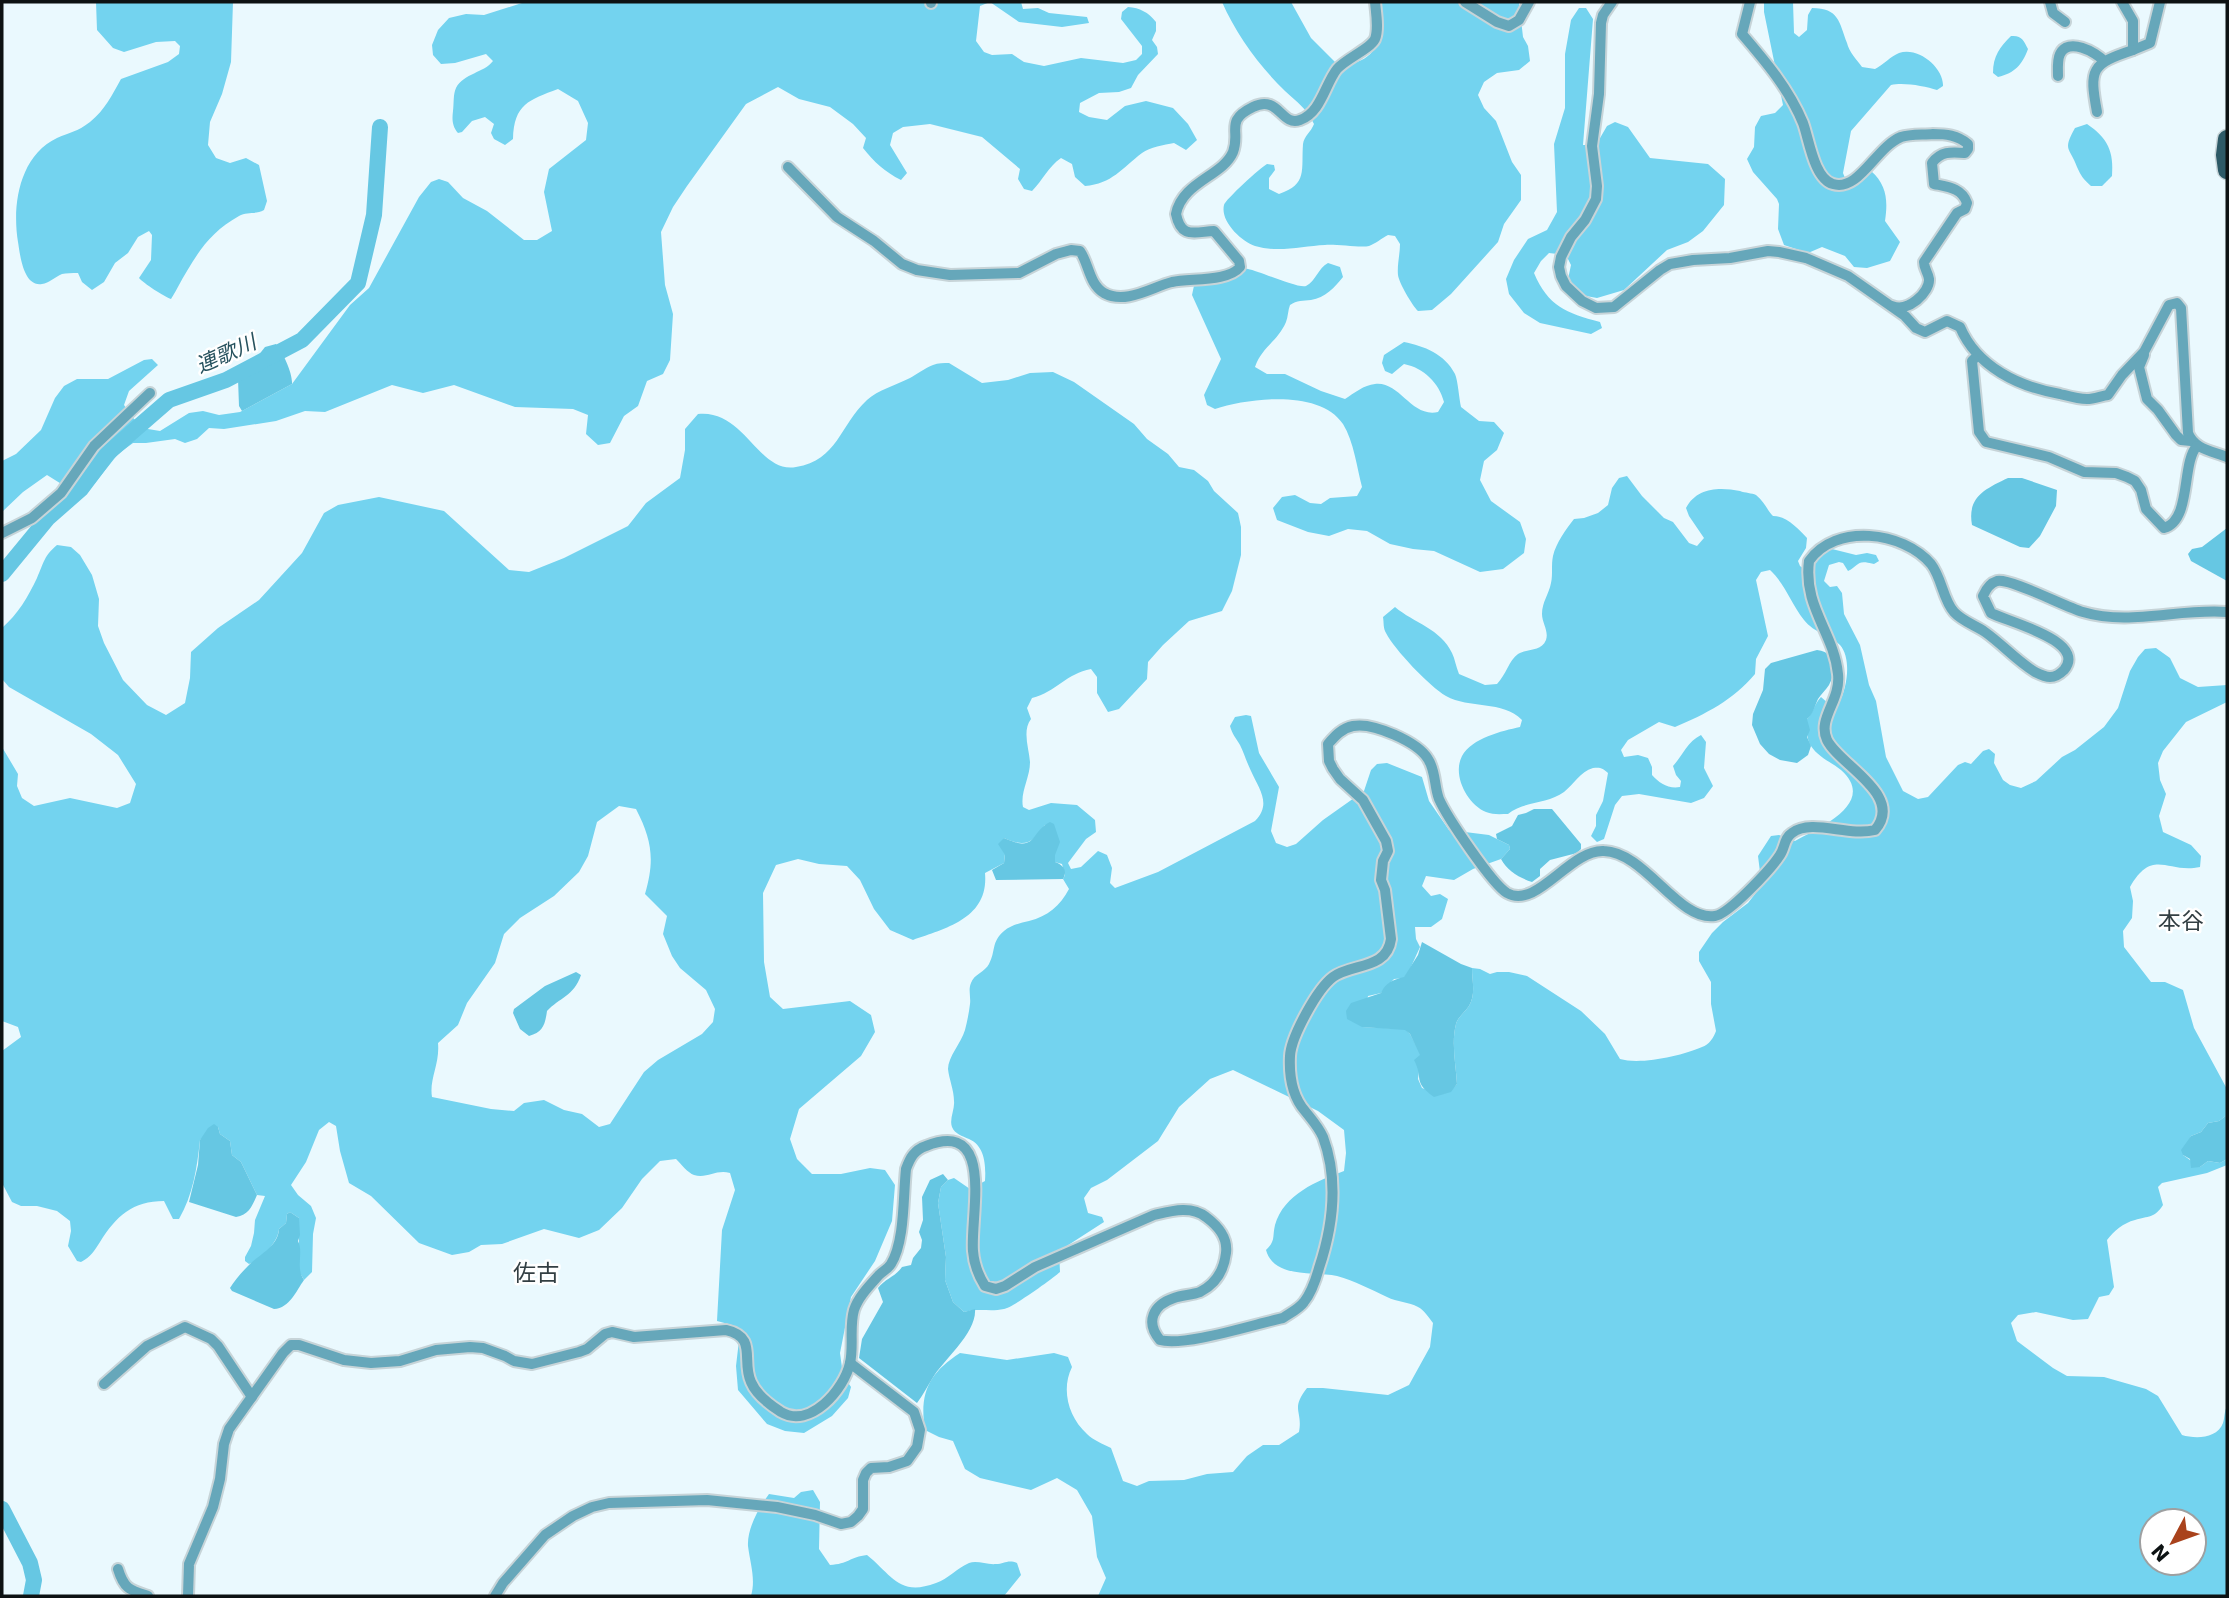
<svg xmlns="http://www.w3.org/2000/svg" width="2229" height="1598" font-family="'DejaVu Sans','Noto Sans JP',sans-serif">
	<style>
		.forest { fill: #73d3ef; fill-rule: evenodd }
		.water { fill: #66c7e3 }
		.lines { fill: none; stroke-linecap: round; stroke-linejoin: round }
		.river { stroke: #66c7e3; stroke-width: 16 }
		.minor-casing { stroke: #c7d4d8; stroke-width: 14 }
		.primary-casing { stroke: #c7d4d8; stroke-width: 21 }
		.minor { stroke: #66a7ba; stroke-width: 10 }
		.primary { stroke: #2d5a67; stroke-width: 18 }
		.labels { text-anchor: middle; stroke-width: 5; stroke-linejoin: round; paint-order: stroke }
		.water-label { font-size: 21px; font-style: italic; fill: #27525e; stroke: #fff }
		.quarter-label { font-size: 23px; fill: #333f43; stroke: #fff }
	</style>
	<rect width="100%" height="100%" fill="#eaf9fe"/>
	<g class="forest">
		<path d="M 96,2 L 233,2 L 231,62 L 222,94 L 210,122 L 208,145 L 216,158 L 230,163 L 246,158 L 259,165 L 267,201 L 264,210 C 256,215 247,211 239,216 C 214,230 201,247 187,271 C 181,280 177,290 171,299 C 165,297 143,283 139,278 L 151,260 L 152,235 L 149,231 L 138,237 L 128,253 L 115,263 L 104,282 L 92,290 L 82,282 L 78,273 C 72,273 66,273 62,274 C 55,277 49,283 42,284 C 23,287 20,254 18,242 C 12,206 19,156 57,138 C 70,132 77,132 90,122 C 105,110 112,95 121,79 L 168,62 L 179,54 L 180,46 L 175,41 L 156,42 L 124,52 L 113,48 L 97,30 Z"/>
		<path d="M 525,2 L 1021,2 L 1023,9 L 1038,8 L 1049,13 L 1087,17 L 1089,23 L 1062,27 L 1019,22 L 990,2 L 980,6 L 976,41 L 984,52 L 992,55 L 1012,54 L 1024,62 L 1044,66 L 1081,58 L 1123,63 L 1136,60 L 1142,54 L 1142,46 L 1121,19 L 1122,12 L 1128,7 C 1140,8 1148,12 1156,22 L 1156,31 L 1152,40 L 1157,47 L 1158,54 L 1138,75 L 1131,88 L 1119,92 L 1099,93 L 1080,103 L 1079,112 L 1089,117 L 1107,120 L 1125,106 L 1146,101 L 1173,108 L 1188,124 L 1197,140 L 1186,150 L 1174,143 C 1164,145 1150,147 1142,153 C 1122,168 1112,184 1085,186 L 1075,177 L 1072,164 L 1061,158 C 1048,167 1043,180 1032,191 L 1024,189 L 1018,179 L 1020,169 L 982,137 L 930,124 L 903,127 L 893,133 L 890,145 L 907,173 L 901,180 C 885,172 874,162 863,148 L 866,138 L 853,124 L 830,107 L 799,99 L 778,87 L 746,104 L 687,186 L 673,207 L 661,232 L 665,285 L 673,314 L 670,360 L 663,374 L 647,381 L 638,406 L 624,416 L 610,443 L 598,445 L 586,434 L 588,415 L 573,409 L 515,407 L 454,385 L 423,393 L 392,385 L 325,412 L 305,411 L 276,421 L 224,429 L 209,428 L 197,439 L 185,443 L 175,439 L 146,443 L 133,443 L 118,454 L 95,483 L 82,493 L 71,490 L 47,475 L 23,492 L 2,512 L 2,461 L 16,454 L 41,430 L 55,398 L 64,386 L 77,379 L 108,379 L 144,360 L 152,359 L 158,365 L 129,391 L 124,405 L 134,419 L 148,429 L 160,431 L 189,413 L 203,411 L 219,415 L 240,412 L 292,384 L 350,305 L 369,288 L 419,197 L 431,182 L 439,179 L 448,182 L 463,198 L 487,211 L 524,240 L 537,240 L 552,231 L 544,192 L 549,169 L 586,140 L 588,123 L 578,101 L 558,89 C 529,100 514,104 513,139 L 505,145 L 494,139 L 491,133 L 494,124 L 485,117 L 472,121 L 462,132 L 458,133 C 452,126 452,119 453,111 C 454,104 453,94 456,88 C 464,73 484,73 493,61 L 486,54 L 455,63 L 441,64 L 433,55 L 432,45 L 438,30 L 449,18 L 466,14 L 484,15 Z"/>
		<path d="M 1222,2 L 1291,2 L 1311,38 L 1336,63 C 1377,68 1386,35 1379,2 L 1519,2 L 1523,37 L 1528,46 L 1530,61 L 1519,70 L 1497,73 L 1484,82 L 1478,95 L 1484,108 L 1496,121 L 1512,162 L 1521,175 L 1521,200 L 1504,224 L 1498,242 L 1451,294 L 1432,310 L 1418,311 C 1412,305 1399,283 1398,275 C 1397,265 1400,254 1400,244 L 1395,236 L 1388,235 C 1382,238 1375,244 1369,246 C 1361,248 1336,244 1325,245 C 1303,246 1278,253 1255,246 C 1241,241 1220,221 1224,205 C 1225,200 1261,167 1267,164 L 1274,165 L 1275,170 L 1269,178 L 1269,189 L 1279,194 C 1308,184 1301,170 1303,144 C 1304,136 1311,132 1314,124 C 1307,109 1297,102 1285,91 C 1260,67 1236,34 1222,2 Z"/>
		<path d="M 1764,2 L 1793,2 L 1794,33 L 1799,37 L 1807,30 L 1808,15 L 1812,8 C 1839,8 1839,22 1847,43 C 1849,52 1857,60 1862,67 L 1875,69 C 1883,65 1891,56 1899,53 C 1918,46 1944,68 1943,86 L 1937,90 C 1925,86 1903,82 1891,85 L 1851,131 L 1843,173 L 1845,178 L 1871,171 C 1887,185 1888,201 1885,221 L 1900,242 L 1890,261 L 1867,268 L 1854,267 L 1845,256 L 1822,247 L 1808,253 L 1784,245 L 1778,229 L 1779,204 L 1777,199 L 1753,172 L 1747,159 L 1754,147 L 1755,127 L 1761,116 L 1775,113 L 1783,105 L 1764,12 Z"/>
		<path d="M 1579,8 L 1586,8 L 1593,19 L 1583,145 L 1596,145 L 1607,126 L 1615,122 L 1628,127 L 1650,158 L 1708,164 L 1725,179 L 1724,205 L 1703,231 L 1688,242 L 1667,250 L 1624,290 L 1597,298 L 1575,294 L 1567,284 L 1571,265 L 1566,255 L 1549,253 L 1541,261 L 1534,273 C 1548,306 1566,313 1600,322 L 1602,328 L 1591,334 L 1540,323 L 1524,313 L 1509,294 L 1506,279 L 1514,260 L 1528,239 L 1547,230 L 1557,212 L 1554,144 L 1565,108 L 1565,54 L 1571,20 Z"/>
		<path d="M 2011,36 C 2022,35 2024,41 2028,49 C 2022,65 2015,73 1998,77 L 1993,73 C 1993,56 2000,47 2011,36 Z"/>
		<path d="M 2087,124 C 2108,138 2114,152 2112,176 L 2102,186 L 2091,186 C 2083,179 2081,176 2077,167 C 2070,147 2062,151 2075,128 Z"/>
		<path d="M 1328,263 L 1340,267 L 1343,277 C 1335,287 1325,298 1311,300 C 1303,301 1297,300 1290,305 C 1288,310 1288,317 1286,322 C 1278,341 1262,347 1255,367 L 1267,374 L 1285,374 L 1321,391 L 1345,399 C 1354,393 1364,385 1375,384 C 1400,381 1411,418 1438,412 L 1444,402 C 1439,383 1424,368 1404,364 L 1392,374 L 1385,371 L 1382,363 L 1384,355 L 1404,342 C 1424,346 1445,354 1455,374 C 1458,381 1459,398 1461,407 L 1479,421 L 1494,422 L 1504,433 L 1497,450 L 1484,461 L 1480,480 L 1491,501 L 1520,522 L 1526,539 L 1524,553 L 1503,569 L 1480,572 L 1434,551 L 1413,549 L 1390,544 L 1367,531 L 1348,529 L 1329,536 L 1308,532 L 1277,520 L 1273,508 L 1282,497 L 1295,495 L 1310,503 L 1321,504 L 1330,498 L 1357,496 L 1362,487 C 1357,468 1354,442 1343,424 C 1320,389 1249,398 1215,409 L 1207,405 L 1204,395 L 1221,359 L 1192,295 L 1195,281 C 1208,278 1236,266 1248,269 C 1259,271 1299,289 1306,286 C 1316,281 1318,268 1328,263 Z"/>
		<path d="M 949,363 L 982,383 L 1008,380 L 1030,373 L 1053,372 L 1074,382 L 1134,424 L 1147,439 L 1168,454 L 1179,467 L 1194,470 L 1208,481 L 1214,491 L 1238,513 L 1241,527 L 1241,555 L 1232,591 L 1222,611 L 1189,621 L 1163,645 L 1148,662 L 1147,679 L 1119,709 L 1108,712 L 1097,693 L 1097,677 L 1091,669 C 1067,673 1056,692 1032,698 L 1027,708 L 1031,719 C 1022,731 1029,748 1030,762 C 1030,778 1020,792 1023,807 L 1029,810 L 1051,803 L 1077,805 L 1095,820 L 1096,832 L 1086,839 L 1068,863 L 1071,869 L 1081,867 L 1098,851 L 1107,855 L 1112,868 L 1110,883 L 1115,888 L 1158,872 L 1255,821 C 1272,804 1259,789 1251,771 C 1247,763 1244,753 1240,745 C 1236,738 1232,734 1230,726 L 1235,717 L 1246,715 L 1251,716 L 1259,753 L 1279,787 L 1271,831 L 1276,843 L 1287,847 L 1296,844 L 1323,820 L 1364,791 L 1371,770 L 1377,764 L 1387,763 L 1422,777 L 1429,801 L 1449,830 L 1489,835 L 1509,845 L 1510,849 L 1501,859 L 1473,869 L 1454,880 L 1426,876 L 1422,886 L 1431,896 L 1440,894 L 1448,899 L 1442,919 L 1431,927 L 1415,927 L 1416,939 L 1420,947 L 1410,969 L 1404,978 L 1394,979 L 1381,993 L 1368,996 L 1362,1027 L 1405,1029 L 1410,1034 L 1421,1055 L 1418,1079 L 1422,1088 C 1437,1093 1445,1099 1457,1084 C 1456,1065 1451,1043 1456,1024 C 1458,1017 1465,1012 1469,1006 C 1476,994 1472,981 1472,968 L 1480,969 L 1490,974 L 1497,972 L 1509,972 L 1527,976 L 1581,1011 L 1605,1034 L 1620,1059 C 1640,1065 1682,1056 1702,1047 C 1709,1045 1714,1037 1716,1031 L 1711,1004 L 1711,982 L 1699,961 L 1699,952 L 1712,933 L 1723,922 L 1748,903 L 1755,894 L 1761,880 L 1758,856 L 1771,836 L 1779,835 L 1795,841 C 1819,828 1878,803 1841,770 C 1831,762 1818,757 1811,746 C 1806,738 1807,728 1807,719 C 1814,712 1814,704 1821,697 L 1829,704 L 1839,703 C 1847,688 1852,659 1840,645 C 1832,636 1814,633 1804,620 C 1791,603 1785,584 1770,570 L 1761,572 L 1756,580 L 1768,636 L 1756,659 L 1755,674 C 1733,700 1706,714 1675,727 L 1659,722 L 1628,740 L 1621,750 L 1624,757 L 1638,755 L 1648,758 L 1652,767 L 1652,775 C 1659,783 1668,789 1680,787 L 1681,781 L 1676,775 L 1673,766 C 1683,755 1687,742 1701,735 L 1706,742 L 1704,768 L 1713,786 L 1704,798 L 1691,803 L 1639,794 L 1622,796 L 1615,805 L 1604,839 L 1597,842 L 1591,836 L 1596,826 L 1596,815 L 1603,801 L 1608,773 C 1603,768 1600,767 1593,768 C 1580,772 1574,784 1564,792 C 1548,804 1524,801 1508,814 C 1501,814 1493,815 1486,812 C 1467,804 1452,775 1462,756 C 1472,738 1502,731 1520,727 L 1522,720 C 1503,700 1469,709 1446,696 C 1430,687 1394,649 1386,633 C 1383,628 1384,623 1383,617 L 1395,607 C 1414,623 1441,629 1452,653 C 1455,659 1456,667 1459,674 L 1485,685 L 1497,684 C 1506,675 1509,660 1518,654 C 1528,648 1541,652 1546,640 C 1549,631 1542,623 1542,614 C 1542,602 1549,594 1551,583 C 1553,574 1551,565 1553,556 C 1556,543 1566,529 1574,519 L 1584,518 L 1598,513 L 1608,505 L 1612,488 L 1619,478 L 1627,476 L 1642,496 L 1664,518 L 1673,522 L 1689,543 L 1697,546 L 1704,538 L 1689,516 L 1686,508 C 1697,487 1720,487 1740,491 C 1745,493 1752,493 1756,495 C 1764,501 1767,510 1773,516 C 1787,516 1798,529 1807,538 L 1806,548 L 1798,561 L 1800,566 L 1804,569 L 1825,551 L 1832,549 L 1856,555 L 1867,553 L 1876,555 L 1879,561 L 1874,564 C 1856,559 1860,565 1848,571 L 1843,563 L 1839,562 L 1829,565 L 1824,581 L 1830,587 L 1837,586 L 1842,593 L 1844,614 L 1860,645 L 1869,685 L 1876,701 L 1886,757 L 1903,791 L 1918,799 L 1928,797 L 1958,765 L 1965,762 L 1971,764 L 1983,751 L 1989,749 L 1995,754 L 1994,763 L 2003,780 L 2010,785 L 2021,788 L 2036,781 L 2062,757 L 2075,750 L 2104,727 L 2118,708 L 2130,671 L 2138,657 L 2145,649 L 2156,648 L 2170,658 L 2180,678 L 2198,687 L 2227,685 L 2227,702 L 2186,722 L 2163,751 L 2158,763 L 2160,780 L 2166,794 L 2159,816 L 2163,832 L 2191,845 L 2201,856 L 2200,867 C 2167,874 2153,847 2130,887 L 2133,901 L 2132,918 L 2123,931 L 2124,947 L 2151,982 L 2165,982 L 2183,990 L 2194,1028 L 2227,1089 L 2227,1115 L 2219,1121 L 2208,1123 L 2201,1132 L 2191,1136 L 2183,1155 L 2200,1167 L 2208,1161 L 2220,1163 L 2227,1159 L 2227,1165 L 2207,1173 L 2162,1183 L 2158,1187 L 2163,1205 C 2155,1218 2148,1216 2135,1220 C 2123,1223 2114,1231 2107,1240 L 2114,1287 L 2109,1295 L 2099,1297 L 2088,1319 L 2073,1320 L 2036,1312 L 2018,1315 L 2011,1323 L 2017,1341 L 2053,1368 L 2067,1376 L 2104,1377 L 2146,1389 L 2158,1396 L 2182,1435 C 2195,1439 2217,1439 2223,1423 C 2225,1417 2224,1412 2227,1406 L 2227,1596 L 1098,1596 L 1106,1578 L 1097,1557 L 1092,1516 L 1077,1490 L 1057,1478 L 1031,1490 L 980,1478 L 965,1469 L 953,1441 L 939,1437 L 925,1430 C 919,1393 929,1373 960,1353 L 1007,1360 L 1054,1353 L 1068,1357 L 1072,1367 C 1061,1389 1068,1417 1087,1434 C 1093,1440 1103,1444 1111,1448 L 1123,1481 L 1137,1486 L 1149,1481 L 1184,1480 L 1207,1474 L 1233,1472 L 1247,1456 L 1263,1445 L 1279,1445 L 1299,1432 C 1303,1410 1290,1410 1307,1388 L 1323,1388 L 1388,1395 L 1409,1385 L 1430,1347 L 1433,1323 C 1429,1318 1424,1310 1418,1307 C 1409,1302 1397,1302 1387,1297 C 1370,1289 1355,1281 1337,1276 C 1315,1271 1274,1279 1266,1250 C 1276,1240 1272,1238 1275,1225 C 1284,1194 1317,1181 1344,1171 L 1346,1153 L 1344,1130 L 1318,1111 L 1233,1070 L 1210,1079 L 1179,1107 L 1158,1141 L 1107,1180 L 1091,1188 L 1084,1198 L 1088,1213 L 1102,1217 L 1104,1222 L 1059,1251 L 1060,1272 C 1052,1279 1012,1308 1004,1309 C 991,1312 979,1308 964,1312 L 953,1302 L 945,1280 L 946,1257 L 938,1203 L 941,1187 L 948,1180 L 954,1178 L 970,1189 L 985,1181 C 986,1165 985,1146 969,1139 C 962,1136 955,1134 952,1127 C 949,1119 955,1109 954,1101 C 954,1090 949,1079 948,1069 C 948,1057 961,1043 965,1030 C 967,1022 969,1013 970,1004 C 971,997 968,990 971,983 C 974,974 985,972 989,964 C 996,951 991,942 1004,931 C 1011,925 1020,923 1029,921 C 1048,916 1060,906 1069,889 L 1063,879 L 1065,875 L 1062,864 L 1055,862 L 1045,825 C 1032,843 1026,848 1004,838 L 1002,849 L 1005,854 L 1004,863 L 985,873 C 989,918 947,928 913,940 L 890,930 L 874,909 L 860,880 L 847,866 L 819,864 L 798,859 L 776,865 L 763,893 L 764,962 L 770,997 L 783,1009 L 850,1001 L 871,1015 L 875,1032 L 861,1056 L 799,1109 L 790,1139 L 797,1159 L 812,1174 L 841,1174 L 870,1168 L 885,1170 L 895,1185 L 892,1221 L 875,1261 L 851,1297 L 840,1353 L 843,1375 L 851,1387 L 848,1398 L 832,1416 L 804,1433 L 785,1431 L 767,1424 L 738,1390 L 736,1366 L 740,1332 L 732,1325 L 717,1321 L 722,1230 L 735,1190 L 730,1173 C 716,1169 707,1179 694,1175 C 688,1173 681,1164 676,1159 L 660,1161 L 642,1179 L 622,1208 L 599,1230 L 579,1238 L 544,1229 L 502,1244 L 481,1245 L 469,1252 L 452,1255 L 419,1243 L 371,1196 L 349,1183 L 340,1151 L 336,1126 L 329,1122 L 319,1130 L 306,1162 L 291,1185 L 298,1195 L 311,1206 L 316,1218 L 313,1234 L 312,1272 L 304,1280 L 299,1271 L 299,1218 L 290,1212 L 287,1214 L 286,1223 L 279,1229 C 278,1243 261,1259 249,1264 L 245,1261 L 245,1257 L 251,1246 L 254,1233 L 255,1220 L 265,1196 L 257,1195 L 241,1162 L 232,1155 L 230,1141 L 220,1134 L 218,1127 L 200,1140 C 197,1168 193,1195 179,1219 L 173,1219 L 164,1201 C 133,1201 116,1216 100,1242 C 94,1251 91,1257 81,1262 L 77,1261 L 68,1246 L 71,1231 L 70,1221 L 57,1211 L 37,1206 L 21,1206 L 12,1202 L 2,1183 L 2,1051 L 21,1037 L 18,1027 L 2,1021 L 2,747 L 18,774 L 17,786 L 22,798 L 34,806 L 70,798 L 117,808 L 130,803 L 136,784 L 118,755 L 91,734 L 9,687 L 2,679 L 2,628 C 18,614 28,597 37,578 C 44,562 44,556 57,545 L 71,547 L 80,555 L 92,575 L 99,599 L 98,626 L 104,643 L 123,680 L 147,705 L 166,715 L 185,703 L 190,678 L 191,652 L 218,628 L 259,600 L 302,553 L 324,513 L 338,505 L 379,497 L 444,511 L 509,570 L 529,572 L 564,558 L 628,526 L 646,503 L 680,478 L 685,450 L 685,429 L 698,414 C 745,409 758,474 796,467 C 838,460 839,426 867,400 C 878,390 896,385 910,378 C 917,374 925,368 933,365 C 938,363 944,363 949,363 ZM 619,806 L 636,809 C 652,840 655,860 645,894 L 667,916 L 663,934 L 672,956 L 680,968 L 706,990 L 715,1009 L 713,1022 L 702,1034 L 658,1060 L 644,1072 L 610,1124 L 599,1127 L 582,1114 L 564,1110 L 544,1100 L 524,1103 L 514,1111 L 491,1109 L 432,1097 C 429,1079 440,1064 438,1043 L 458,1025 L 467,1003 L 495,963 L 504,934 L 520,918 L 554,896 L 579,872 L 588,856 L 597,822 ZM 2152,1521 L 2194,1521 L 2194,1563 L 2152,1563 Z"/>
		<path d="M 813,1490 L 820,1502 L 819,1549 L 830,1565 C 848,1564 850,1557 867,1555 C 892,1575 899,1597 936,1583 C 948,1579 957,1568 969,1563 C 977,1560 987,1565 996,1564 C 1004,1564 1008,1559 1017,1563 L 1021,1575 L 1004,1596 L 751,1596 C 756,1579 750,1563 748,1546 C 747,1528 759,1508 769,1494 L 794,1498 L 801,1492 Z"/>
	</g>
	<g class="water">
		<path d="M 276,344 C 283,352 293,374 292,384 L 242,411 L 239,406 L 238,379 L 242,371 L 250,366 L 265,347 Z"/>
		<path d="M 2008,478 L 2022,478 L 2057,490 L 2056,506 L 2040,536 L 2029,548 L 2020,547 L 1972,525 C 1967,497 1985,489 2008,478 Z"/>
		<path d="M 2227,528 L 2227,581 L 2191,561 L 2188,554 L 2192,549 L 2202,547 Z"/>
		<path d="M 1817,650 C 1836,652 1837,670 1829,685 C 1826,690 1821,694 1818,699 C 1814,707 1814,713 1807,719 L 1810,730 L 1807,737 L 1811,746 L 1808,755 L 1797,763 L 1780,760 L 1769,754 L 1760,744 L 1752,725 L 1753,714 L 1763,690 L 1765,669 L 1771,663 Z"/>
		<path d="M 1534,809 L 1552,809 L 1581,844 L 1581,849 L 1577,853 L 1550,860 L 1540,869 L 1540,876 L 1532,882 C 1520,878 1507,871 1501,859 L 1510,849 L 1509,845 L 1497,839 L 1496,834 L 1512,826 L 1518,815 L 1526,813 Z"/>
		<path d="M 1050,822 L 1054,824 L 1060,842 L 1055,855 L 1055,862 C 1063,865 1068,870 1063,879 L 996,880 L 992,870 L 1004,863 L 1005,855 L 998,844 L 1004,838 C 1038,853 1029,833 1050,822 Z"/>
		<path d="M 1422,942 L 1461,964 L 1472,968 C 1472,981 1476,994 1469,1006 C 1465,1012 1458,1017 1456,1024 C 1451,1043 1456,1065 1457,1084 L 1451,1092 L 1434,1097 C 1412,1081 1424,1079 1414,1060 L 1420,1055 L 1410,1034 L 1405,1030 L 1362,1027 L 1347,1019 L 1346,1011 L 1351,1003 L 1381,993 C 1386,982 1393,980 1404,977 L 1418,955 Z"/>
		<path d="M 576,972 L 581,975 C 574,996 559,998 547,1011 C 545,1025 543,1032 529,1036 L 520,1029 L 513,1013 L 514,1009 L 545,986 Z"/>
		<path d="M 2227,1115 L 2227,1159 L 2220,1163 L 2208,1161 L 2200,1167 L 2191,1168 L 2190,1159 L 2183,1155 L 2181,1150 L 2191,1136 L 2201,1132 L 2208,1123 L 2219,1121 Z"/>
		<path d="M 214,1124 L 218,1127 L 220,1134 L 230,1141 L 232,1155 L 241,1162 L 257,1195 C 252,1206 249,1215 236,1217 L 189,1202 L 198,1165 L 200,1140 L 208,1128 Z"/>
		<path d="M 943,1174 L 948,1180 L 941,1187 L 938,1203 L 946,1257 L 945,1280 L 953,1302 L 964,1312 L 975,1309 C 977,1333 944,1359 932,1379 C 927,1387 923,1395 917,1403 L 859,1358 L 862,1339 L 883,1302 L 878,1288 C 886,1278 895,1277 902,1267 L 911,1265 L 913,1258 L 921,1248 L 922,1240 L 919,1232 L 923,1220 L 922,1197 L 930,1180 Z"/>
		<path d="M 290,1212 L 299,1218 L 300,1235 L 298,1241 C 304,1253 295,1267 304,1280 C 296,1291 290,1308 274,1309 L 232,1291 L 230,1288 C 235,1280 241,1273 248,1266 C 258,1255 278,1247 279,1229 L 286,1223 L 287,1214 Z"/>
	</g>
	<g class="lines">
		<g class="river">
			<path d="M 2,574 L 48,518 L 81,489 L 108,453 L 169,400 L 226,380 L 302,340 L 358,283 L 374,215 L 380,127"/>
			<path d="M 2,1509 L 30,1563 L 34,1580 L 31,1596"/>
		</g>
		<defs>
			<g id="minor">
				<path d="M 1465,2 L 1497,22 L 1509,26 L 1519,20 L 1529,2"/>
				<path d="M 1612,2 L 1603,15 L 1601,23 L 1599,94 L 1592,146 L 1597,186 L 1596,199 L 1585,220 L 1571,237 L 1561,257 L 1559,267 L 1561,276 L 1566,286 L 1582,301 L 1596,308 L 1614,307 L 1660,270 L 1670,264 L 1693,260 L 1730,258 L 1768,251 L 1779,252 L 1806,258 L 1848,276 L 1905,316 L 1916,328 L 1925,332 L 1947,321 L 1960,327 C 1977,367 2019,387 2060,394 C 2068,396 2078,399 2087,399 C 2094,399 2101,396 2108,395 L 2122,375 L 2144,352 L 2169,305 L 2177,303 L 2181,308 L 2188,433 C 2194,449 2212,451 2227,457"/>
				<path d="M 1750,2 L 1742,34 C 1766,62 1789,89 1803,123 C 1809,139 1814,179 1833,184 C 1859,192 1876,147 1901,137 C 1910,134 1923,135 1933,134 C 1946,134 1957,135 1968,144 L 1968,149 L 1965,153 C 1951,152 1941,151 1932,163 L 1934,184 C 1948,187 1962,188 1967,203 L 1965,209 L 1957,213 L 1924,262 C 1924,269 1928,272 1929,279 C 1930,292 1908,313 1892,306"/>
				<path d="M 2050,2 L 2053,13 L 2065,22"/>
				<path d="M 2122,2 L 2133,21 L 2133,50 L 2150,43 L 2160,2"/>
				<path d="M 931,3 L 931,2"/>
				<path d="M 2058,76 C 2058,70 2057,60 2060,54 C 2068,37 2096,52 2104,61"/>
				<path d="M 2097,112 C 2089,69 2091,64 2133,50"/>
				<path d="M 788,167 L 837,217 L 874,241 L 902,264 L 917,270 L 950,275 L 1019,273 L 1056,254 L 1071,250 L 1080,251 C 1089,264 1089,284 1104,293 C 1126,305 1152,287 1172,282 C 1191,278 1228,282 1240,267 L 1239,261 L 1214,231 C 1194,232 1181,239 1176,214 C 1182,182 1223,176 1233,152 C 1241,131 1224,121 1253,107 C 1279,94 1281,127 1300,120 C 1321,113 1325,84 1337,69 C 1347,58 1370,49 1375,39 C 1379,29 1376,13 1375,2"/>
				<path d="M 2144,355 L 2139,367 L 2147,399 L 2158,410 L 2176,435 L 2181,440 L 2191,441"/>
				<path d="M 1974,359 L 1972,361 L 1979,432 L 1986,442 L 2049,457 L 2084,472 L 2116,473 L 2127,477 L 2135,481 L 2141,490 L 2146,509 L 2164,528 C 2192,520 2181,463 2197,446"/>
				<path d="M 2,533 L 32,518 L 61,493 L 94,446 L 150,393"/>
				<path d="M 104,1384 L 147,1346 L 185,1327 L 211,1339 L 218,1346 L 252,1397"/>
				<path d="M 118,1569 C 124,1589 130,1590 148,1596"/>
				<path d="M 188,1596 L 189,1564 L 213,1507 L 220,1479 L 224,1444 L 229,1429 L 283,1353 L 291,1345 L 299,1345 L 344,1360 L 371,1363 L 400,1361 L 436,1350 L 470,1347 L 483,1348 L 505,1356 L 514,1361 L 532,1364 L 579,1352 L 587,1349 L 605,1334 L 612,1332 L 634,1337 L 726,1330 C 758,1337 741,1361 751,1382 C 756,1394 770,1405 781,1412 C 810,1429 844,1390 850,1363 C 854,1346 849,1328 854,1310 C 858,1297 870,1285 879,1275 C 883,1271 888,1269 891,1264 C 905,1241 903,1197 906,1169 C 910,1158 914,1150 926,1146 C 996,1118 970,1216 973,1251 C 974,1264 978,1275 985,1286 L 996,1289 L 1005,1286 L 1035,1267 L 1154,1215 C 1171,1211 1191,1205 1206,1217 C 1218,1226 1228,1237 1226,1253 C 1224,1270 1216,1284 1200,1292 C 1192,1295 1182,1295 1174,1298 C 1153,1305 1145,1322 1160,1340 C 1184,1347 1255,1324 1283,1318 C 1290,1313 1299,1309 1304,1302 C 1312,1292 1316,1279 1319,1268 C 1333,1226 1339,1180 1323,1137 C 1318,1126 1312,1120 1305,1111 C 1292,1096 1289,1076 1290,1056 C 1291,1037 1317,989 1333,977 C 1352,963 1387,970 1391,939 L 1385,890 L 1381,880 L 1383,861 L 1388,851 L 1386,841 L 1363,800 L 1340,779 L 1333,769 L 1329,761 L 1328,744 C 1335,736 1342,728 1353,726 C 1373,722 1418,742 1428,759 C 1436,771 1434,786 1439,799 C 1447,817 1492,884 1507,893 C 1537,910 1570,849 1604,851 C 1645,852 1679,922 1715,916 C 1729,914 1771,869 1780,855 C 1785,848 1784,838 1792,833 C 1812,818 1848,837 1875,830 C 1905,795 1839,765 1827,740 C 1817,718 1841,701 1838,674 C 1834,633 1803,607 1809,561 C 1835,523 1903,531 1931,564 C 1942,578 1943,600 1954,612 C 1962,621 1975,625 1985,632 C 2002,644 2017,661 2035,672 C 2039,674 2045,677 2050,677 C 2056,677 2060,674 2064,670 C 2088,641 2008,622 1991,613 L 1983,596 C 1986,589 1990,583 1997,581 C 2011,578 2065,607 2083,612 C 2129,626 2180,608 2227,612"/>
				<path d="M 495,1596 L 503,1583 L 545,1535 L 573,1516 L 592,1507 L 609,1503 L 707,1500 L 777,1507 L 815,1515 L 841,1524 L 851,1522 L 858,1516 L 863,1509 L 863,1480 L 866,1473 L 871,1468 L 889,1467 L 907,1461 L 917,1447 L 920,1430 L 914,1412 L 850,1363"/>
			</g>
			<path id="primary" d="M 2227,139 L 2225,155 L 2227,170"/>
		</defs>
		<use href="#minor" class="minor-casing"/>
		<use href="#primary" class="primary-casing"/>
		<use href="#minor" class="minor"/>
		<use href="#primary" class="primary"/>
	</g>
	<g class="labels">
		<g class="water-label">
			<text transform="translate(226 354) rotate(-24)" y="7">連歌川</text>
		</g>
		<g class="quarter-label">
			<text x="2181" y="929">本谷</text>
			<text x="536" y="1281">佐古</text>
		</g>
	</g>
	<rect width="2229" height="1598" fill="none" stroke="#0d1213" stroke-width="7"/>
	<g transform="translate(2173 1542) rotate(229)"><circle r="33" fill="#ffffff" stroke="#9ea0a1" stroke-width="2"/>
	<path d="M0-5L12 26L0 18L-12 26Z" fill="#a9421c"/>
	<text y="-10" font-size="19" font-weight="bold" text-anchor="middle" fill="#0d1213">N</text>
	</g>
</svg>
